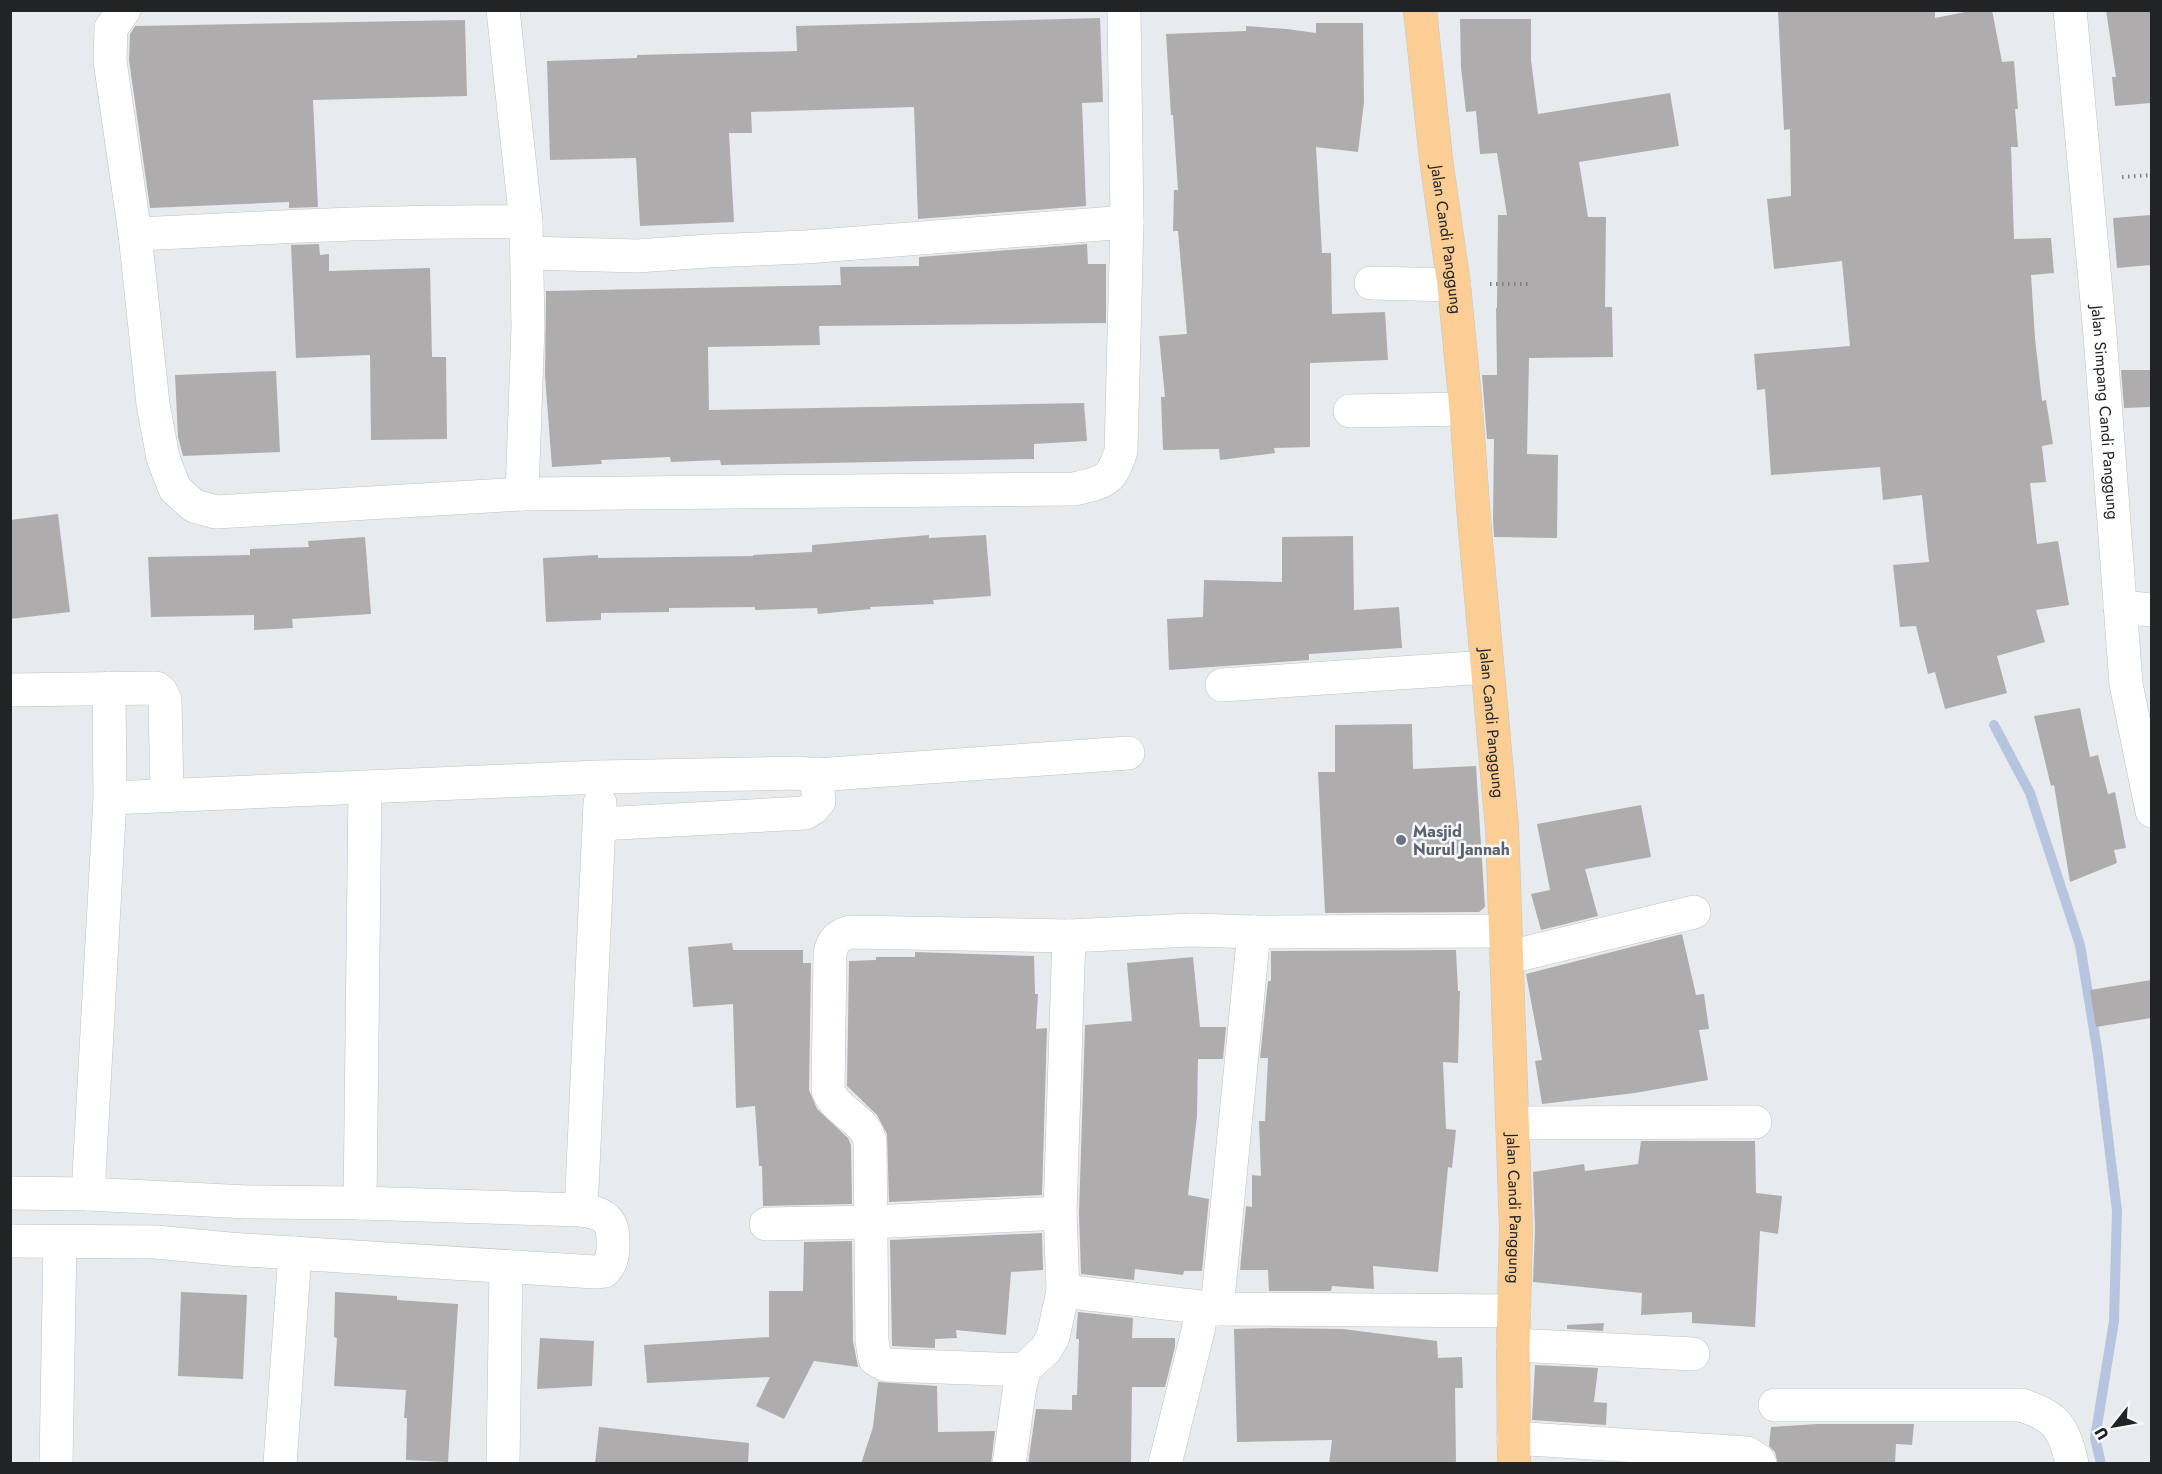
<svg xmlns="http://www.w3.org/2000/svg" width="2162" height="1474" font-family="Jost,sans-serif">
	<style>
		.lines { fill: none; stroke-linecap: round; stroke-linejoin: round }
		.stream { stroke: #b6c4df; stroke-width: 10 }
		.building { fill: #afacae }
		.minor-casing { stroke: #bec1c4; stroke-width: 34 }
		.major-casing { stroke: #c6c6c6; stroke-width: 34 }
		.path { stroke: #7f8183; stroke-width: 4; stroke-dasharray: 1.5 4.5; stroke-linecap: butt }
		.minor { stroke: #fff; stroke-width: 33 }
		.major { stroke: #face95; stroke-width: 33 }
		.worship-dot { fill: #6b7280; stroke: #f5f8fb; stroke-width: 2 }
		.labels { text-anchor: middle; stroke-width: 5; stroke-linejoin: round; paint-order: stroke }
		.street-label { font-size: 16px; fill: #222324; stroke: #f5f8fb }
		.worship-label { font-size: 16px; font-weight: bold; fill: #5b616d; stroke: #f5f8fb; text-anchor: start }
	</style>
	<rect width="100%" height="100%" fill="#e8ebee"/>
	<g class="lines">
		<path class="stream" d="M 1994,725 L 2030,793 L 2080,945 L 2098,1055 L 2117,1211 L 2114,1321 L 2095,1438 L 2101,1464"/>
	</g>
	<g class="building">
		<path d="M 1975,10 L 1992,10 L 2002,62 L 2014,61 L 2018,109 L 2015,109 L 2018,147 L 2011,147 L 2014,239 L 2051,238 L 2054,273 L 2031,275 L 2035,338 L 2042,401 L 2046,400 L 2053,444 L 2042,446 L 2046,482 L 2030,483 L 2037,544 L 2058,541 L 2069,605 L 2036,610 L 2045,642 L 1997,656 L 2007,693 L 1945,709 L 1935,672 L 1928,674 L 1916,626 L 1900,627 L 1893,565 L 1929,562 L 1922,495 L 1883,500 L 1880,467 L 1771,475 L 1765,389 L 1757,390 L 1754,354 L 1850,346 L 1842,261 L 1774,269 L 1767,199 L 1791,196 L 1790,129 L 1784,130 L 1778,11 L 1935,11 L 1935,18 Z"/>
		<path d="M 2106,10 L 2151,10 L 2151,103 L 2115,106 L 2112,77 L 2116,77 Z"/>
		<path d="M 1100,18 L 1103,102 L 1082,103 L 1086,206 L 918,219 L 914,107 L 751,112 L 752,133 L 729,133 L 734,222 L 640,226 L 636,158 L 550,160 L 547,61 L 637,58 L 637,55 L 797,51 L 796,26 Z"/>
		<path d="M 1460,19 L 1531,19 L 1531,60 L 1538,114 L 1670,93 L 1679,146 L 1579,162 L 1588,217 L 1606,217 L 1605,307 L 1612,307 L 1613,357 L 1529,358 L 1527,454 L 1558,455 L 1557,538 L 1494,537 L 1493,519 L 1494,439 L 1487,439 L 1482,375 L 1497,375 L 1496,308 L 1497,308 L 1498,215 L 1507,215 L 1497,153 L 1480,154 L 1476,111 L 1466,112 L 1461,67 Z"/>
		<path d="M 465,20 L 467,96 L 313,100 L 318,207 L 289,208 L 289,202 L 150,208 L 129,60 L 130,34 L 135,26 Z"/>
		<path d="M 1316,23 L 1363,23 L 1364,102 L 1358,152 L 1316,147 L 1322,253 L 1331,253 L 1332,314 L 1385,312 L 1388,360 L 1310,363 L 1310,447 L 1274,448 L 1275,453 L 1220,460 L 1219,449 L 1163,450 L 1161,397 L 1165,397 L 1159,336 L 1187,334 L 1178,231 L 1173,231 L 1174,190 L 1178,190 L 1173,115 L 1171,115 L 1166,34 L 1246,31 L 1246,26 L 1287,29 L 1316,33 Z"/>
		<path d="M 2151,215 L 2151,265 L 2117,268 L 2113,218 Z"/>
		<path d="M 319,244 L 320,255 L 329,254 L 329,271 L 430,268 L 432,357 L 446,357 L 447,439 L 371,440 L 370,355 L 296,358 L 291,245 Z"/>
		<path d="M 1087,244 L 1088,264 L 1106,264 L 1106,323 L 819,326 L 820,345 L 708,347 L 709,410 L 1084,403 L 1087,441 L 1034,444 L 1034,459 L 721,465 L 720,460 L 671,462 L 670,457 L 601,460 L 602,464 L 552,467 L 545,376 L 546,291 L 841,285 L 840,267 L 919,266 L 919,257 Z"/>
		<path d="M 2121,370 L 2151,370 L 2151,407 L 2124,408 Z"/>
		<path d="M 276,371 L 280,452 L 183,456 L 178,437 L 175,375 Z"/>
		<path d="M 58,514 L 70,612 L 10,619 L 10,520 Z"/>
		<path d="M 929,535 L 929,538 L 986,535 L 991,596 L 933,600 L 934,604 L 870,607 L 871,609 L 818,614 L 817,608 L 755,610 L 755,607 L 669,608 L 669,612 L 601,613 L 601,620 L 546,622 L 543,558 L 598,555 L 598,558 L 753,556 L 753,555 L 812,552 L 812,545 Z"/>
		<path d="M 1353,536 L 1354,610 L 1399,607 L 1402,648 L 1309,654 L 1309,660 L 1169,670 L 1167,619 L 1203,617 L 1204,580 L 1282,582 L 1282,537 Z"/>
		<path d="M 365,537 L 371,614 L 292,619 L 293,628 L 254,630 L 254,615 L 151,617 L 148,557 L 250,555 L 250,549 L 309,547 L 308,541 Z"/>
		<path d="M 2080,708 L 2090,757 L 2098,755 L 2108,794 L 2115,792 L 2126,848 L 2114,850 L 2117,863 L 2070,882 L 2054,785 L 2051,786 L 2034,716 Z"/>
		<path d="M 1412,724 L 1413,769 L 1476,766 L 1485,907 L 1479,912 L 1325,913 L 1318,772 L 1335,772 L 1335,725 Z"/>
		<path d="M 1641,805 L 1651,857 L 1585,869 L 1598,916 L 1541,930 L 1531,894 L 1550,890 L 1537,824 Z"/>
		<path d="M 1682,934 L 1696,995 L 1704,994 L 1709,1029 L 1699,1030 L 1708,1080 L 1635,1093 L 1542,1104 L 1535,1061 L 1542,1060 L 1526,974 Z"/>
		<path d="M 732,943 L 733,950 L 803,950 L 803,963 L 811,963 L 809,1090 L 817,1109 L 848,1138 L 851,1145 L 852,1204 L 763,1206 L 762,1166 L 759,1166 L 755,1106 L 736,1108 L 733,1004 L 693,1007 L 688,947 Z"/>
		<path d="M 1456,950 L 1458,991 L 1460,991 L 1458,1063 L 1443,1062 L 1446,1129 L 1456,1130 L 1452,1168 L 1448,1167 L 1438,1272 L 1373,1266 L 1374,1289 L 1332,1286 L 1331,1291 L 1269,1291 L 1268,1270 L 1240,1270 L 1246,1206 L 1252,1207 L 1252,1175 L 1261,1176 L 1259,1121 L 1265,1121 L 1268,1058 L 1260,1058 L 1268,981 L 1271,981 L 1271,951 Z"/>
		<path d="M 915,952 L 1034,956 L 1035,994 L 1038,994 L 1036,1029 L 1047,1028 L 1042,1195 L 889,1202 L 887,1134 L 877,1115 L 847,1086 L 849,961 L 876,960 L 876,957 L 915,957 Z"/>
		<path d="M 1193,957 L 1200,1027 L 1226,1027 L 1223,1059 L 1198,1059 L 1197,1116 L 1188,1195 L 1209,1199 L 1202,1271 L 1184,1271 L 1183,1275 L 1135,1269 L 1134,1280 L 1081,1274 L 1079,1213 L 1085,1025 L 1132,1021 L 1127,963 Z"/>
		<path d="M 2151,980 L 2151,1018 L 2096,1027 L 2090,990 Z"/>
		<path d="M 1641,1141 L 1755,1141 L 1756,1193 L 1782,1196 L 1778,1234 L 1760,1231 L 1755,1327 L 1692,1323 L 1692,1312 L 1641,1315 L 1642,1293 L 1533,1282 L 1535,1229 L 1533,1172 L 1584,1164 L 1585,1171 L 1638,1164 Z"/>
		<path d="M 1042,1233 L 1043,1270 L 1011,1272 L 1006,1335 L 956,1330 L 957,1338 L 935,1339 L 935,1348 L 892,1346 L 890,1240 Z"/>
		<path d="M 852,1241 L 853,1341 L 858,1367 L 814,1361 L 784,1419 L 756,1406 L 770,1377 L 647,1383 L 644,1345 L 769,1337 L 769,1291 L 803,1291 L 804,1242 Z"/>
		<path d="M 181,1292 L 247,1295 L 243,1379 L 178,1376 Z"/>
		<path d="M 335,1292 L 397,1296 L 397,1300 L 458,1304 L 448,1462 L 406,1460 L 407,1418 L 404,1418 L 406,1390 L 334,1386 L 337,1338 L 334,1337 Z"/>
		<path d="M 1078,1312 L 1133,1318 L 1132,1338 L 1175,1338 L 1175,1347 L 1165,1387 L 1132,1387 L 1131,1464 L 1028,1464 L 1036,1409 L 1072,1410 L 1072,1395 L 1077,1395 L 1079,1339 L 1076,1339 Z"/>
		<path d="M 1604,1323 L 1603,1331 L 1567,1329 L 1567,1325 Z"/>
		<path d="M 1271,1328 L 1343,1329 L 1437,1341 L 1438,1358 L 1462,1357 L 1463,1388 L 1455,1388 L 1456,1464 L 1329,1464 L 1332,1440 L 1237,1442 L 1234,1329 Z"/>
		<path d="M 540,1338 L 594,1341 L 592,1386 L 537,1389 Z"/>
		<path d="M 1535,1365 L 1598,1368 L 1594,1402 L 1607,1403 L 1606,1425 L 1532,1420 Z"/>
		<path d="M 878,1382 L 937,1386 L 938,1432 L 995,1431 L 991,1464 L 861,1464 L 873,1427 Z"/>
		<path d="M 1818,1424 L 1914,1424 L 1912,1445 L 1896,1444 L 1895,1464 L 1778,1464 L 1775,1452 L 1769,1446 L 1771,1427 Z"/>
		<path d="M 599,1427 L 749,1443 L 748,1464 L 595,1464 Z"/>
	</g>
	<g class="lines">
		<defs>
			<g id="minor">
				<path d="M 124,10 L 111,28 L 110,61 L 135,234 L 153,404 L 163,458 L 175,489 L 194,506 L 216,512 L 522,494 L 1074,489 C 1105,482 1111,482 1121,451 L 1127,222 L 1124,10"/>
				<path d="M 503,10 L 526,222 L 528,327 L 522,494"/>
				<path id="s1" d="M 2070,10 L 2100,335 L 2126,684 L 2152,811"/>
				<path d="M 135,234 C 265,228 395,220 526,222"/>
				<path d="M 527,253 L 637,256 L 708,251 L 806,247 L 1127,222"/>
				<path d="M 1371,283 L 1454,285"/>
				<path d="M 1350,411 L 1466,409"/>
				<path d="M 2120,607 L 2152,610"/>
				<path d="M 1222,685 L 1487,667"/>
				<path d="M 10,690 L 156,688 L 161,692 L 165,700 L 167,795"/>
				<path d="M 816,775 L 1128,753"/>
				<path d="M 110,798 L 599,777 L 797,773 L 816,775 L 819,801 L 813,808 L 805,813 L 600,824"/>
				<path d="M 1069,936 L 1060,1213 L 1063,1291 L 1217,1309 L 1514,1311"/>
				<path d="M 1506,958 L 1694,912"/>
				<path d="M 1513,1123 L 1755,1122"/>
				<path d="M 10,1193 L 88,1194 L 248,1202 L 360,1203 L 581,1210 C 609,1214 614,1222 613,1249 C 612,1259 611,1264 604,1271 L 595,1272 L 229,1249 L 156,1242 L 10,1241"/>
				<path d="M 88,1194 L 110,798 L 109,688"/>
				<path d="M 360,1203 L 365,788"/>
				<path d="M 581,1210 L 600,803"/>
				<path d="M 766,1224 L 872,1222 L 1060,1213"/>
				<path d="M 1217,1309 L 1254,932"/>
				<path d="M 1513,1345 L 1693,1354"/>
				<path d="M 1024,1370 L 886,1365 L 875,1359 L 872,1341 L 870,1141 C 864,1117 835,1112 828,1090 L 830,954 C 832,941 837,936 850,932 L 1069,936 L 1192,930 L 1254,932 L 1505,931"/>
				<path d="M 1775,1405 L 2021,1405 C 2056,1416 2064,1427 2072,1464"/>
				<path d="M 1513,1438 L 1747,1453 L 1758,1460 L 1760,1464"/>
				<path d="M 56,1464 L 60,1242"/>
				<path d="M 280,1464 L 295,1253"/>
				<path d="M 503,1464 L 506,1268"/>
				<path d="M 1009,1464 L 1019,1392 L 1024,1370 L 1046,1349 L 1053,1337 L 1063,1291"/>
				<path d="M 1165,1464 L 1198,1331 L 1202,1308"/>
			</g>
			<g id="major">
				<path id="s2" d="M 1420,10 L 1436,159 L 1454,285 L 1466,409 L 1474,519 L 1502,828 L 1516,1230 L 1513,1345 L 1514,1464"/>
			</g>
		</defs>
		<use href="#minor" class="minor-casing"/>
		<use href="#major" class="major-casing"/>
		<g class="path">
			<path d="M 2122,177 L 2152,175"/>
			<path d="M 1490,284 L 1532,284"/>
		</g>
		<use href="#minor" class="minor"/>
		<use href="#major" class="major"/>
	</g>
	<circle class="worship-dot" cx="1401" cy="840" r="6"/>
	<g class="labels">
		<g class="street-label">
			<text dy="6" stroke="none"><textPath href="#s2" startOffset="231">Jalan Candi Panggung</textPath></text>
			<text dy="6" stroke="none"><textPath href="#s1" startOffset="404">Jalan Simpang Candi Panggung</textPath></text>
			<text dy="6" stroke="none"><textPath href="#s2" startOffset="717">Jalan Candi Panggung</textPath></text>
			<text dy="6" stroke="none"><textPath href="#s2" startOffset="1203">Jalan Candi Panggung</textPath></text>
		</g>
		<g class="worship-label">
			<text x="1413" y="837">Masjid<tspan x="1413" dy="18">Nurul Jannah</tspan></text>
		</g>
	</g>
	<rect width="2162" height="1474" fill="none" stroke="#222324" stroke-width="24"/>
	<g transform="translate(2114 1426) rotate(239)" stroke="#f5f8fb" stroke-width="4.5" paint-order="stroke">
	<path d="M0-4.5L10 22L0 15L-10 22Z" fill="#222324"/>
	<text y="-9" font-size="16" font-weight="bold" text-anchor="middle" fill="#222324">U</text>
	</g>
</svg>
